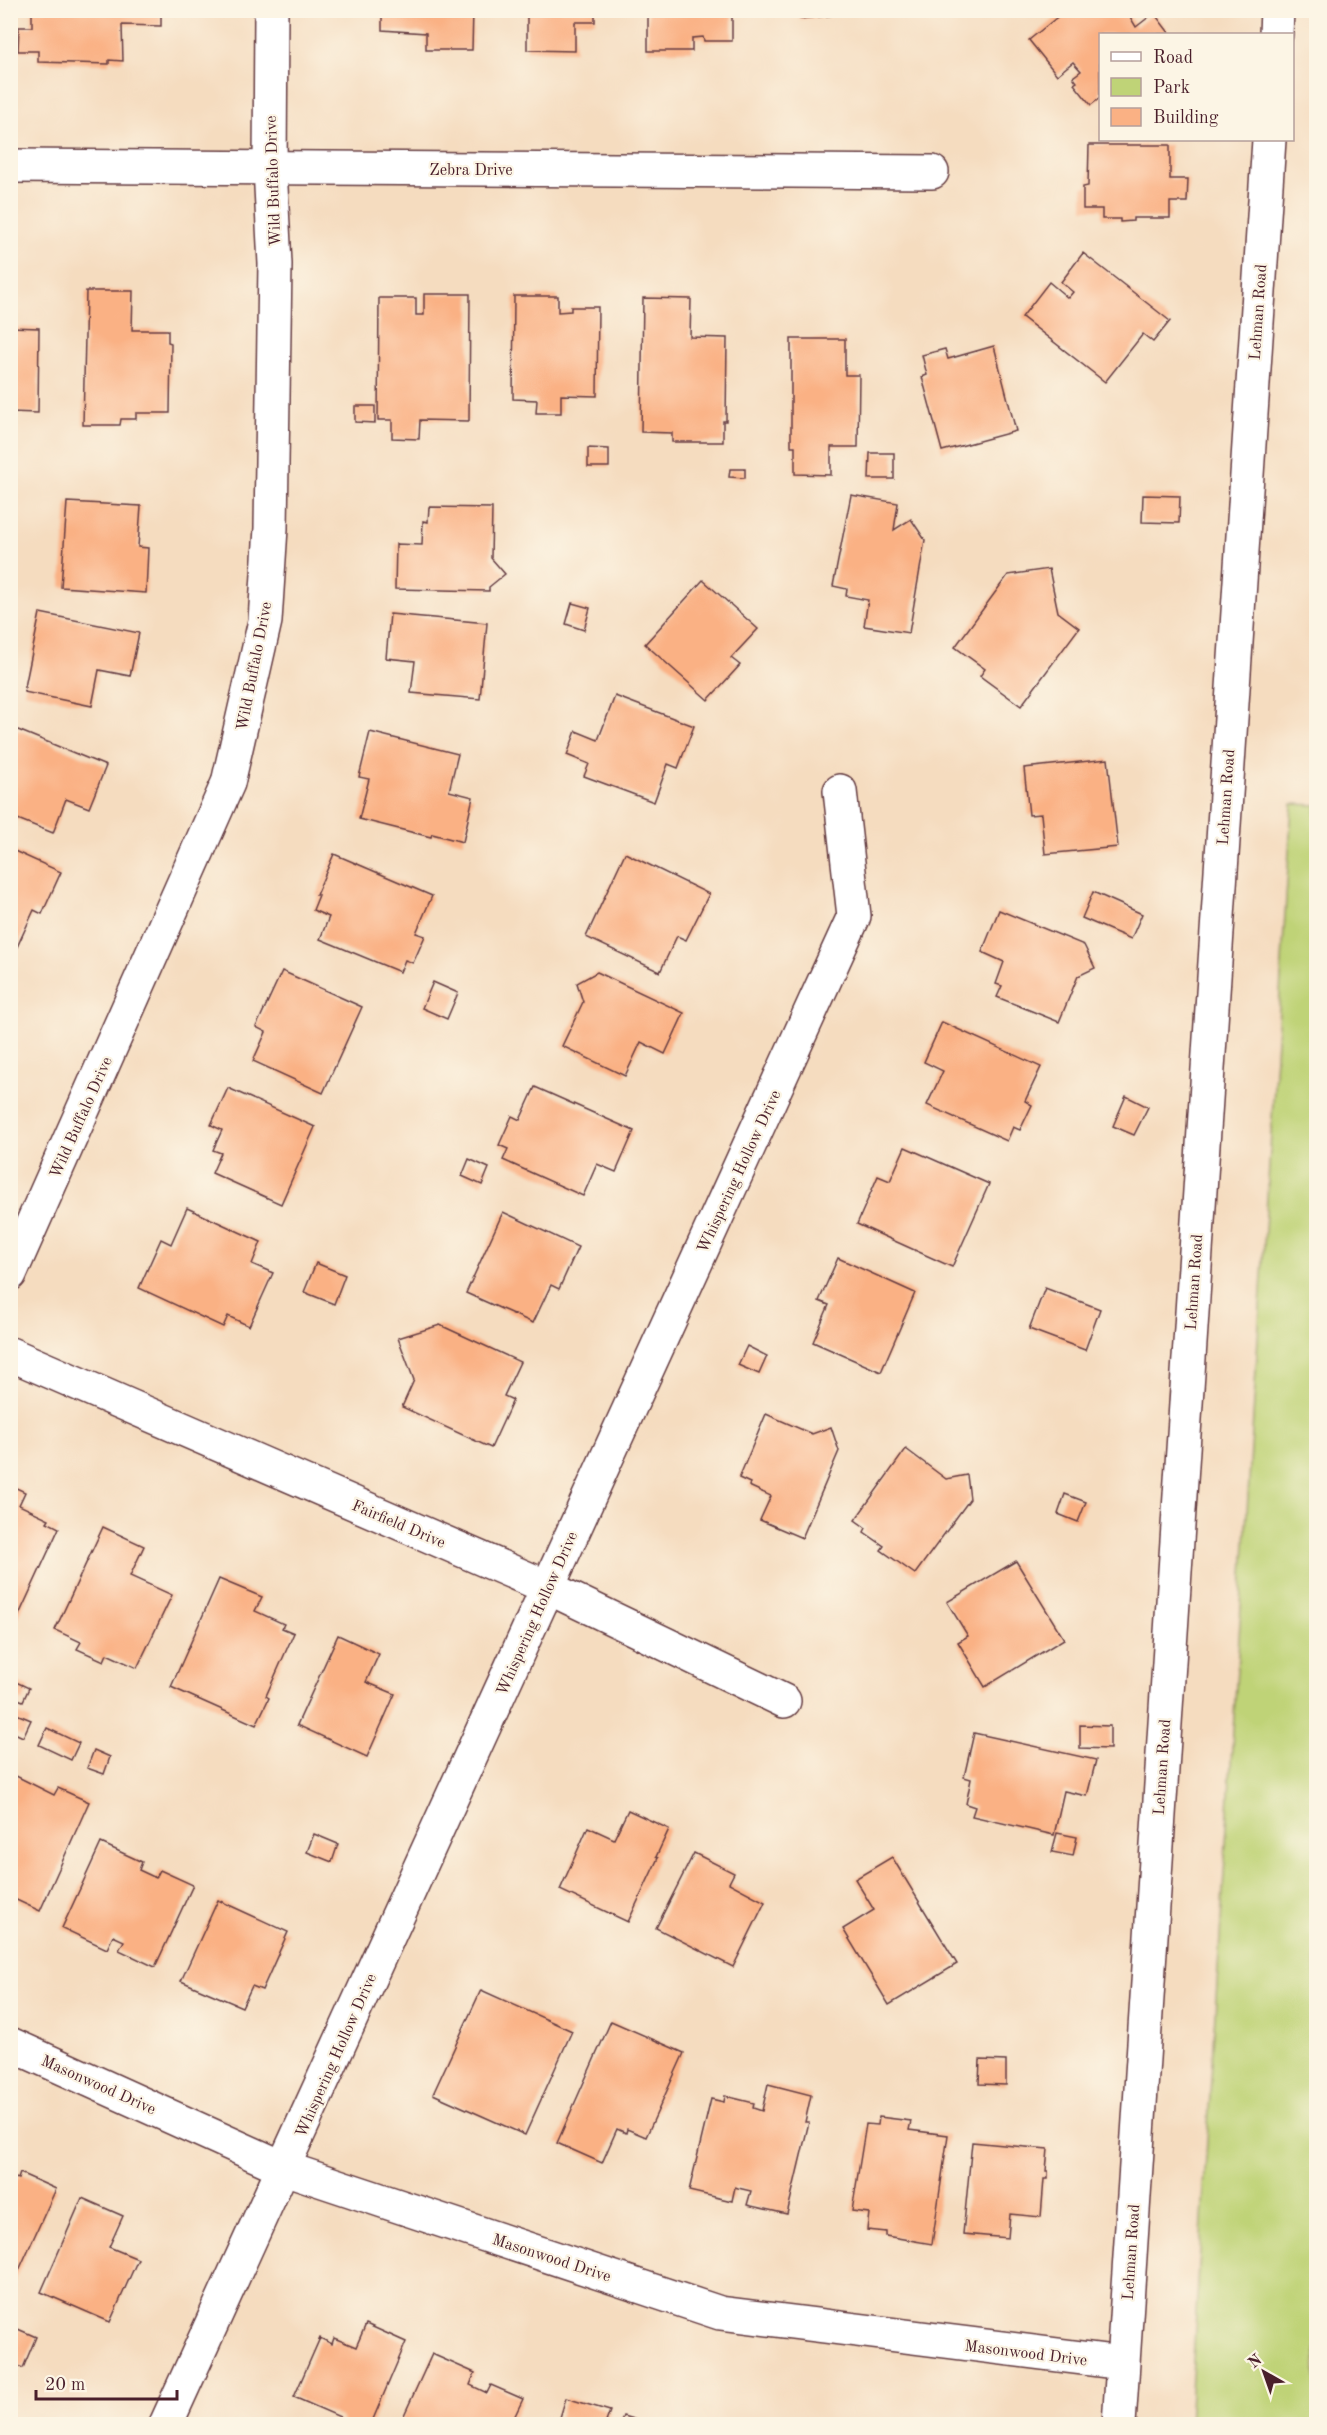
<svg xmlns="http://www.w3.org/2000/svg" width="1327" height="2435" font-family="'Old Standard TT',serif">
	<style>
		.green { fill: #bfd377; stroke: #847951; stroke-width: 1.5 }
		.building { fill: #fab184 }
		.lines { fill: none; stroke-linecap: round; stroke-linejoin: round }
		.minor-casing { stroke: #643b41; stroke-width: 36 }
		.tertiary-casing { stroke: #643b41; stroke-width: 36 }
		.minor { stroke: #fff; stroke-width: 33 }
		.tertiary { stroke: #fff; stroke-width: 33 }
		.labels { text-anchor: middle; stroke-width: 4.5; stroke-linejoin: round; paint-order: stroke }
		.street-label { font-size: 16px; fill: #4a1f2b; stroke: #fcf5e5 }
	</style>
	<rect width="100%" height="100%" fill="#fcf5e5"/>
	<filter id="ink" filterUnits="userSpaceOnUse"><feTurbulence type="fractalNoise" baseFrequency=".0167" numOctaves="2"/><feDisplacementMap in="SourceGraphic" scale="12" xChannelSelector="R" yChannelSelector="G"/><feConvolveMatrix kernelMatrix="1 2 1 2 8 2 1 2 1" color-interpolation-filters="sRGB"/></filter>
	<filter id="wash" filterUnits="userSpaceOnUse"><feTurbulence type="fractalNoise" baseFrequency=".008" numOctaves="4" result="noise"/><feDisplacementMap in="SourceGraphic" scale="24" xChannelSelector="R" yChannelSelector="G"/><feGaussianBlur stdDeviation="1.35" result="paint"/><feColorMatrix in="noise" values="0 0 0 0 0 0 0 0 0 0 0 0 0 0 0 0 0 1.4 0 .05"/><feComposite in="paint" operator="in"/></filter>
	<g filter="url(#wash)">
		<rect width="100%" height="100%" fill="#f5dcbf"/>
		<path class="green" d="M 1292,804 L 1316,805 L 1316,2424 L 1189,2424 Z"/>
		<g id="blocks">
			<g class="building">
				<path d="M 32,10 L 161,10 L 161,26 L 122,25 L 123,61 L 109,60 L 109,64 L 38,62 L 38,51 L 18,51 L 19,27 L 32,27 Z"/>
				<path d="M 382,10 L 473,10 L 472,50 L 426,50 L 426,33 L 382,30 Z"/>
				<path d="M 527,10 L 595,10 L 595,22 L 575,22 L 575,51 L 527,50 Z"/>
				<path d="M 648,10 L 732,10 L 732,41 L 704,41 L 703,37 L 692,38 L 692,51 L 648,51 Z"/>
				<path d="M 799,10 L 841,10 L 842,14 L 800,19 Z"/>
				<path d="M 1066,10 L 1126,10 L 1136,27 L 1154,13 L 1170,34 L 1100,34 L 1100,98 L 1091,105 L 1074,84 L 1077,82 L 1073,77 L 1081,71 L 1073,62 L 1057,75 L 1029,40 Z"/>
				<path d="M 1089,145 L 1170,145 L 1170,179 L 1188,179 L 1187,202 L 1170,202 L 1170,218 L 1133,218 L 1133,221 L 1120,222 L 1120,219 L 1102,219 L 1102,209 L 1083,209 L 1083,187 L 1088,186 Z"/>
				<path d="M 1083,253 L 1170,321 L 1153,342 L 1143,334 L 1105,382 L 1022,317 L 1049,282 L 1068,298 L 1073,292 L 1061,282 Z"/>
				<path d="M 86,291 L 133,291 L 132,330 L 168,330 L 168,342 L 171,343 L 170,413 L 136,413 L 136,419 L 121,419 L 120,425 L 83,425 Z"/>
				<path d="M 424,294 L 470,294 L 469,421 L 420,420 L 419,439 L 392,438 L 392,420 L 378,420 L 379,298 L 416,298 L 416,315 L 424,315 Z"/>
				<path d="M 514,296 L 558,296 L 558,312 L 571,311 L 571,307 L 598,307 L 597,396 L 561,395 L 561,413 L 536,413 L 537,400 L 513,399 Z"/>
				<path d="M 643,298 L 691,299 L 690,337 L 727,338 L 726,421 L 723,421 L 723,442 L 672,442 L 672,433 L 641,432 Z"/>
				<path d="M 10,327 L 39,328 L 38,413 L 10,412 Z"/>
				<path d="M 791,339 L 845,339 L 845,375 L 859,375 L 858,447 L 831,447 L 831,475 L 795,474 L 795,446 L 791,446 Z"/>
				<path d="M 994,346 L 1016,431 L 942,451 L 922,377 L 927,375 L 922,355 L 945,349 L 948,359 Z"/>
				<path d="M 355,406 L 375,406 L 375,423 L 355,422 Z"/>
				<path d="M 588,448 L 609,449 L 609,467 L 588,467 Z"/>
				<path d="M 870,453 L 894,453 L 894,479 L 869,479 Z"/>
				<path d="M 730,469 L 745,469 L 745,478 L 729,477 Z"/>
				<path d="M 851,495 L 898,503 L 894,530 L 911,519 L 925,540 L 909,633 L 864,626 L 868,600 L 846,596 L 847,589 L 833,586 Z"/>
				<path d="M 1143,495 L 1180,496 L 1179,523 L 1142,522 Z"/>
				<path d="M 67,502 L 141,506 L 138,547 L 148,548 L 146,593 L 61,587 Z"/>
				<path d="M 429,507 L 492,508 L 491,558 L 505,574 L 489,587 L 489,591 L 395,589 L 396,544 L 422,545 L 423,521 L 428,522 Z"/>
				<path d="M 1049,569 L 1058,612 L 1079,628 L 1021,706 L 980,676 L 985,669 L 955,647 L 1008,575 Z"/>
				<path d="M 703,580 L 758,629 L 731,658 L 740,665 L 708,700 L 645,644 Z"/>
				<path d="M 572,603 L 590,608 L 584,630 L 566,624 Z"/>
				<path d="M 40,613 L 139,633 L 130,676 L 99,670 L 92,706 L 24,692 Z"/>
				<path d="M 390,614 L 487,623 L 480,699 L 411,693 L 415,661 L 386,658 Z"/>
				<path d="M 615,696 L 694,726 L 678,768 L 668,764 L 654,802 L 584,776 L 589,764 L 567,755 L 576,731 L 598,740 Z"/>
				<path d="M 18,730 L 106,766 L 89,808 L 66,799 L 53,833 L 10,816 L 10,734 Z"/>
				<path d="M 370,732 L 458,754 L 449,791 L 473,797 L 463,842 L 432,834 L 431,837 L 359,819 L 369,779 L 359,777 Z"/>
				<path d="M 1108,759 L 1118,847 L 1045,854 L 1041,814 L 1029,815 L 1024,768 Z"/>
				<path d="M 10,849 L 61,872 L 42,914 L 34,910 L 17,947 L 10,944 Z"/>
				<path d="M 625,853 L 709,894 L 686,940 L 677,936 L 660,972 L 586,937 Z"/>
				<path d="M 334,854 L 432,896 L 416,933 L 425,936 L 413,963 L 405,960 L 400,972 L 320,939 L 329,917 L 313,910 L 319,895 L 316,895 Z"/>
				<path d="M 1093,892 L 1142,914 L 1131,939 L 1082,918 Z"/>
				<path d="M 999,910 L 1084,945 L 1095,968 L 1078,976 L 1059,1022 L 997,997 L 1002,986 L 996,984 L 1004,962 L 982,952 Z"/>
				<path d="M 282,971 L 362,1007 L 323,1093 L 253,1061 L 266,1032 L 256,1027 Z"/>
				<path d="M 597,972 L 684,1013 L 665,1054 L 641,1042 L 625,1076 L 562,1046 L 583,1002 L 577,983 Z"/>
				<path d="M 433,982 L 458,993 L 447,1019 L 422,1008 Z"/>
				<path d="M 942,1022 L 1041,1067 L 1025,1101 L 1032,1105 L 1020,1130 L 1013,1127 L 1007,1141 L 927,1105 L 943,1071 L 924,1062 Z"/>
				<path d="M 535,1087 L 634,1131 L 616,1172 L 597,1164 L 583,1196 L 503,1160 L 508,1149 L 499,1145 L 512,1116 L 520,1120 Z"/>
				<path d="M 228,1088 L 315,1127 L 281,1204 L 212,1173 L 221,1153 L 213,1150 L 222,1130 L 211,1125 Z"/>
				<path d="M 1126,1096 L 1148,1107 L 1134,1135 L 1113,1126 Z"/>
				<path d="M 905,1147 L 989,1184 L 952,1267 L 857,1224 L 878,1176 L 890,1181 Z"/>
				<path d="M 469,1159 L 489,1168 L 482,1185 L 462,1176 Z"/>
				<path d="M 187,1208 L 261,1242 L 252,1264 L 273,1273 L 249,1326 L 228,1316 L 223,1327 L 139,1288 L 161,1239 L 171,1244 Z"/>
				<path d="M 503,1212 L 578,1247 L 559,1289 L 551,1285 L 533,1323 L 466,1293 Z"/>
				<path d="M 838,1258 L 915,1293 L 881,1372 L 813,1342 L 829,1305 L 819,1301 Z"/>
				<path d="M 316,1263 L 345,1275 L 334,1304 L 304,1292 Z"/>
				<path d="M 1045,1288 L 1100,1309 L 1085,1350 L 1029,1329 Z"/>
				<path d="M 440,1325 L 520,1362 L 504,1396 L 513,1400 L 491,1448 L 402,1407 L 414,1380 L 398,1338 Z"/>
				<path d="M 747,1346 L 767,1356 L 759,1374 L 738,1365 Z"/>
				<path d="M 766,1414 L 812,1434 L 831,1427 L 839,1451 L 802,1538 L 760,1520 L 771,1496 L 749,1486 L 750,1483 L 739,1478 Z"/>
				<path d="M 906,1449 L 946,1479 L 967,1475 L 970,1499 L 915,1574 L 881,1550 L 884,1546 L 864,1532 L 866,1528 L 855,1520 Z"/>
				<path d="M 10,1485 L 25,1492 L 19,1505 L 49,1519 L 47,1522 L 59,1528 L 18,1617 L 10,1614 Z"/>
				<path d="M 1065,1494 L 1086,1502 L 1078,1522 L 1058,1514 Z"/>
				<path d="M 103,1527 L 144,1546 L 130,1576 L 172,1595 L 137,1668 L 107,1654 L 104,1661 L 77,1649 L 81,1642 L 55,1630 Z"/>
				<path d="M 1016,1561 L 1064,1639 L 985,1687 L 958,1642 L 968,1636 L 947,1602 Z"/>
				<path d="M 219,1579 L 262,1597 L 255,1611 L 284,1624 L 282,1628 L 294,1633 L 266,1696 L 269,1698 L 256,1725 L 171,1687 Z"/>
				<path d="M 338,1635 L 379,1654 L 366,1682 L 395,1694 L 367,1757 L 297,1725 Z"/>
				<path d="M 16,1682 L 29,1688 L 23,1701 L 10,1696 Z"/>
				<path d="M 14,1713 L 31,1720 L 23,1737 L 10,1731 L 10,1721 Z"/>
				<path d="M 1080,1725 L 1110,1726 L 1110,1749 L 1080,1748 Z"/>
				<path d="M 47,1728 L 79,1743 L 71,1760 L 39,1745 Z"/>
				<path d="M 974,1733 L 1096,1760 L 1087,1796 L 1064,1791 L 1054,1835 L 972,1816 L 975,1807 L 966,1804 L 971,1779 L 964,1777 Z"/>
				<path d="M 94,1750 L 110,1757 L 104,1774 L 87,1768 Z"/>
				<path d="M 10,1773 L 54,1795 L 58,1788 L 89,1802 L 40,1911 L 10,1897 Z"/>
				<path d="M 628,1810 L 669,1829 L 656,1857 L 658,1858 L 628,1922 L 560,1890 L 588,1827 L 614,1839 Z"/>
				<path d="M 1057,1833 L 1077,1837 L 1073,1856 L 1052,1852 Z"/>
				<path d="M 314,1834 L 338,1844 L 332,1862 L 307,1852 Z"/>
				<path d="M 101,1843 L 142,1862 L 139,1870 L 156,1878 L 160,1870 L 193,1885 L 155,1967 L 119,1950 L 124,1941 L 113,1936 L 107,1949 L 62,1928 Z"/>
				<path d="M 694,1853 L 734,1873 L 729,1883 L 765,1902 L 733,1967 L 656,1928 Z"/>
				<path d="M 892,1857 L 957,1964 L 889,2005 L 843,1929 L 874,1910 L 855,1879 Z"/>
				<path d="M 218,1900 L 288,1932 L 262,1990 L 252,1986 L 242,2007 L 181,1981 Z"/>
				<path d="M 481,1990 L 572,2031 L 525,2135 L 433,2094 Z"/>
				<path d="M 611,2021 L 684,2053 L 646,2137 L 627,2129 L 626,2133 L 617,2129 L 602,2163 L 557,2143 Z"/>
				<path d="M 980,2060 L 1006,2061 L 1006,2085 L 979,2084 Z"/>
				<path d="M 768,2084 L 811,2095 L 805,2122 L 809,2122 L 787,2214 L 747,2205 L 751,2191 L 738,2188 L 735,2187 L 732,2201 L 689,2191 L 711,2099 L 724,2102 L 725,2096 L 754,2103 L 753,2108 L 762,2111 Z"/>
				<path d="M 879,2117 L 911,2121 L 909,2130 L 948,2135 L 932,2244 L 886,2236 L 886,2232 L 867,2230 L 869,2213 L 852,2211 L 866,2124 L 878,2125 Z"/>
				<path d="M 972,2142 L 1048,2149 L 1046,2171 L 1048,2171 L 1048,2179 L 1044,2179 L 1041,2217 L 1010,2214 L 1008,2238 L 963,2234 Z"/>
				<path d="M 20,2173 L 56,2189 L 10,2290 L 10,2176 L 18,2179 Z"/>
				<path d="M 82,2198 L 123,2216 L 109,2247 L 138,2259 L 110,2322 L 41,2292 Z"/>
				<path d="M 366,2324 L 406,2342 L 371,2424 L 343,2424 L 340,2417 L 294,2397 L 320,2338 L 332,2344 L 334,2338 L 356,2347 Z"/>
				<path d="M 11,2326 L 36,2337 L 23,2368 L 10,2363 Z"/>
				<path d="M 432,2354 L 475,2373 L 470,2385 L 487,2393 L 491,2385 L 523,2399 L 511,2424 L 400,2424 Z"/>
				<path d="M 566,2398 L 610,2411 L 606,2422 L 613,2424 L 558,2424 Z"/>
				<path d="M 623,2416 L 650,2424 L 620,2424 Z"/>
			</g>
		</g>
	</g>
	<g filter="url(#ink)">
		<use href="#blocks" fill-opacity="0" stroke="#643b41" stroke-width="1.5"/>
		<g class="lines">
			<defs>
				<g id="minor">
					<path d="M 10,166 L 932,172"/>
					<path d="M 10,1274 L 228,783 L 265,621 L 271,528 L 275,264 L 270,168 L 271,10"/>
					<path d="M 10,1354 L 547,1587 L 784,1701"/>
					<path d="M 10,2044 L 284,2168 L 720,2313 L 1122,2363"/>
					<path d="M 166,2424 L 854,916 L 840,791"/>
				</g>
				<g id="tertiary">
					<path d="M 1276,34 L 1277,10"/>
					<path d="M 1119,2424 L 1269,140"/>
				</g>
			</defs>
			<use href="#minor" class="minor-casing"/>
			<use href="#tertiary" class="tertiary-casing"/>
			<use href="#minor" class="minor"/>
			<use href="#tertiary" class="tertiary"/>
		</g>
	</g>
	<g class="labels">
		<g class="street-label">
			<text x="471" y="175">Zebra Drive</text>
			<text transform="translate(272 181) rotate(-92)" y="6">Wild Buffalo Drive</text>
			<text transform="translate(1257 312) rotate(-86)" y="6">Lehman Road</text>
			<text transform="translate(253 666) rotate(-79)" y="6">Wild Buffalo Drive</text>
			<text transform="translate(1225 797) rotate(-86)" y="6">Lehman Road</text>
			<text transform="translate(80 1117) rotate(-66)" y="6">Wild Buffalo Drive</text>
			<text transform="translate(738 1171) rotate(-65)" y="6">Whispering Hollow Drive</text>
			<text transform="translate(1193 1282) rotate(-86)" y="6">Lehman Road</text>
			<text transform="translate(399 1523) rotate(23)" y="6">Fairfield Drive</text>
			<text transform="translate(536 1613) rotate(-66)" y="6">Whispering Hollow Drive</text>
			<text transform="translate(1161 1767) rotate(-86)" y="6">Lehman Road</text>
			<text transform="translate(335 2055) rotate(-66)" y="6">Whispering Hollow Drive</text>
			<text transform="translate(99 2084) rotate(24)" y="6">Masonwood Drive</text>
			<text transform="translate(1130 2252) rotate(-86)" y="6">Lehman Road</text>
			<text transform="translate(552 2257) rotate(18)" y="6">Masonwood Drive</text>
			<text transform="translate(1026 2352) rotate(7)" y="6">Masonwood Drive</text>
		</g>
	</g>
	<rect width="1327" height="2435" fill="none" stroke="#fcf5e5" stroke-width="36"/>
	<rect x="1099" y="33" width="195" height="108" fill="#fcf5e5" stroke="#b59f9b" stroke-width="1.5"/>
	<rect x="1111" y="52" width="30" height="9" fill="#ffffff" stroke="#b59f9b" stroke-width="1.5"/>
	<text x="1153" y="63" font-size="18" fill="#4a1f2b">Road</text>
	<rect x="1111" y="78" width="30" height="18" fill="#bfd377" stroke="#b59f9b" stroke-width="1.5"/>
	<text x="1153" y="93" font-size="18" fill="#4a1f2b">Park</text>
	<rect x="1111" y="108" width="30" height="18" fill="#fab184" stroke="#b59f9b" stroke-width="1.5"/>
	<text x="1153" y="123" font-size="18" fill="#4a1f2b">Building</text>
	<g transform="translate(1264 2372) rotate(320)" stroke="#fcf5e5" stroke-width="4.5" paint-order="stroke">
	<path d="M0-4.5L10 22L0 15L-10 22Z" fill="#4a1f2b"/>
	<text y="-9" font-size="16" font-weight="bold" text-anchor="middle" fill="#4a1f2b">N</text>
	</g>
	<path d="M36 2390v9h141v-9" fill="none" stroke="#4a1f2b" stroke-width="3"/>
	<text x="45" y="2390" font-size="18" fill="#4a1f2b" stroke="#fcf5e5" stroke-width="4.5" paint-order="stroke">20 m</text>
</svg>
